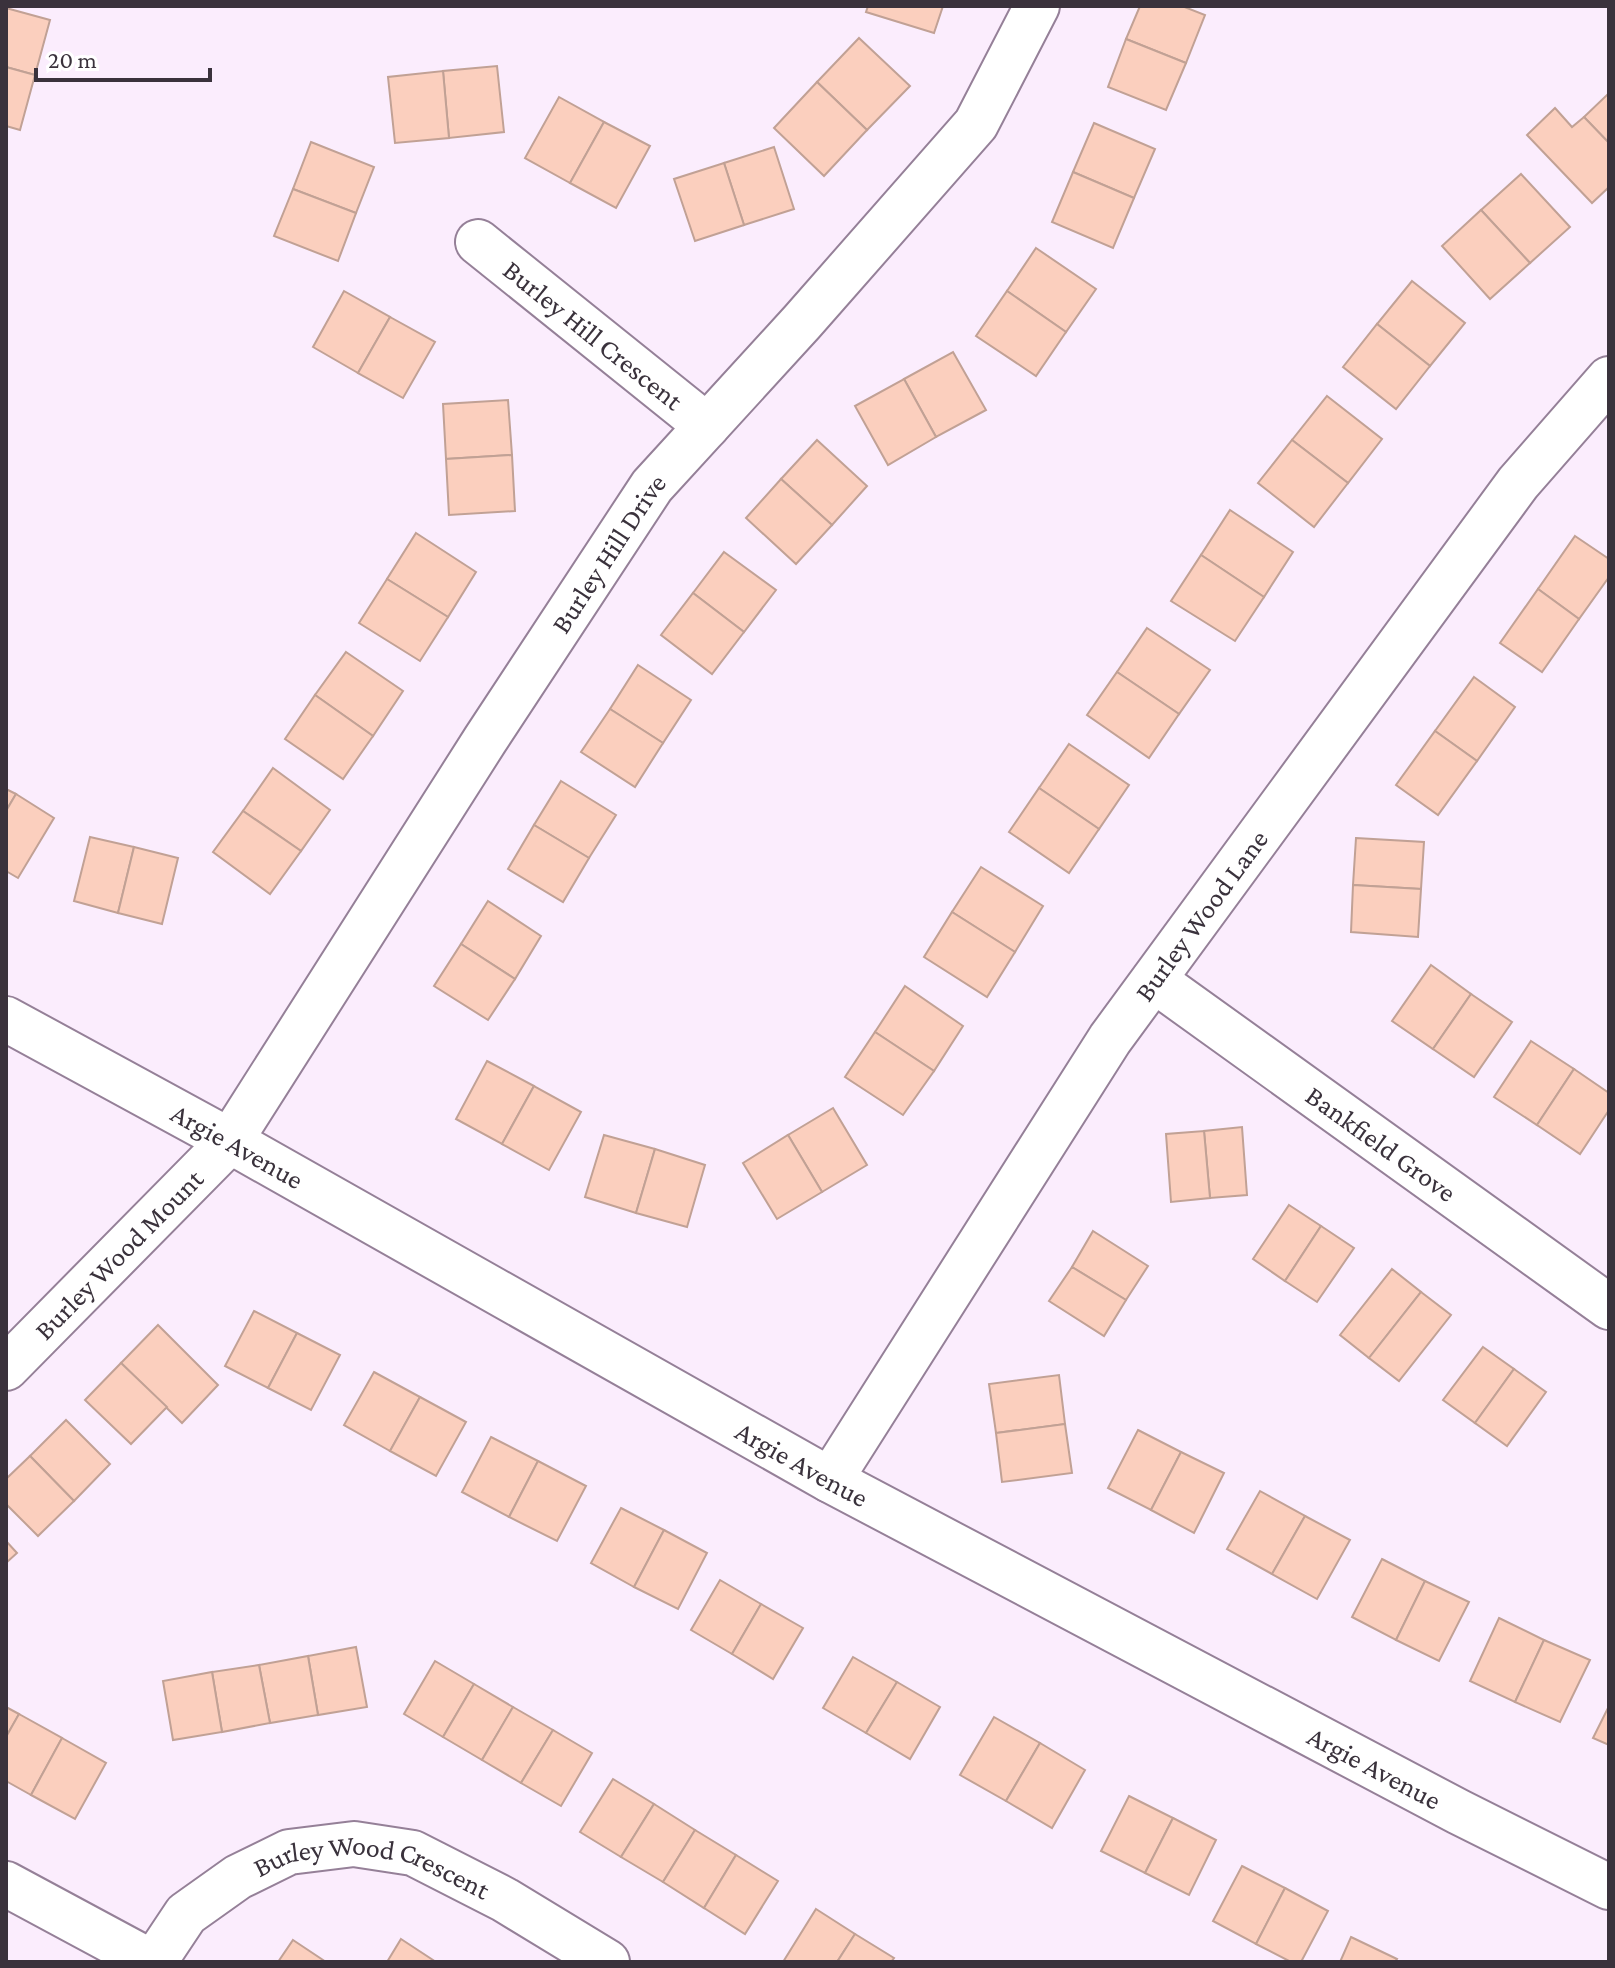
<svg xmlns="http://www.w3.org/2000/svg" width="1615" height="1968" font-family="'Crimson Pro',serif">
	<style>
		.building { fill: #fbcfbe; stroke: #c1a195; stroke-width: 2 }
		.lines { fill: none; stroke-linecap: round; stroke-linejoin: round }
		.street-casing { stroke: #958098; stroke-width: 48 }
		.street { stroke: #fff; stroke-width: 44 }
		.labels { text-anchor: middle; stroke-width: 8; stroke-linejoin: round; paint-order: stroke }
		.street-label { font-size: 28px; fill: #3a323c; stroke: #fff }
	</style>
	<rect width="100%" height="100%" fill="#fbedfd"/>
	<g class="building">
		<path d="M 868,6 L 943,6 L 934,33 L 866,12 Z"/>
		<path d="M 1140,6 L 1182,6 L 1205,15 L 1186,63 L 1126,39 Z"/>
		<path d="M 6,8 L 50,20 L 35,75 L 6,67 Z"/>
		<path d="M 859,38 L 910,86 L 867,130 L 817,82 Z"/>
		<path d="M 1126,39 L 1186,63 L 1166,110 L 1108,87 Z"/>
		<path d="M 497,66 L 504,132 L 449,138 L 443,71 Z"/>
		<path d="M 6,67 L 35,75 L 20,130 L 6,126 Z"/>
		<path d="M 443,71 L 449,138 L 395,143 L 388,77 Z"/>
		<path d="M 817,82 L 867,130 L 824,176 L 774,128 Z"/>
		<path d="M 1609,93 L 1609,143 L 1584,117 Z"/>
		<path d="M 559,97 L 604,122 L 570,183 L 525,158 Z"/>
		<path d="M 1555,108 L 1572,127 L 1584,117 L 1609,143 L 1609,187 L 1592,203 L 1527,135 Z"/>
		<path d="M 604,122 L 650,146 L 616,208 L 570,183 Z"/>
		<path d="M 1094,123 L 1155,149 L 1134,198 L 1073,172 Z"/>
		<path d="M 311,142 L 374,167 L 356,213 L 293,189 Z"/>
		<path d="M 774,147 L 794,209 L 744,225 L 724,163 Z"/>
		<path d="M 724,163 L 744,225 L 695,241 L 674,179 Z"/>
		<path d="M 1073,172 L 1134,198 L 1113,248 L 1052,222 Z"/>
		<path d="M 1521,174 L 1570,227 L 1530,263 L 1481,210 Z"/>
		<path d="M 293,189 L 356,213 L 338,261 L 274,236 Z"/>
		<path d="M 1481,210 L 1530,263 L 1490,299 L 1442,246 Z"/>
		<path d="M 1036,248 L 1096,289 L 1066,332 L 1007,291 Z"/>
		<path d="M 1412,281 L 1465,323 L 1430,366 L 1377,324 Z"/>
		<path d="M 344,291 L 390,317 L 358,373 L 313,347 Z"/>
		<path d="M 1007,291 L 1066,332 L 1036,376 L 976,336 Z"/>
		<path d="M 390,317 L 435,342 L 403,398 L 358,373 Z"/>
		<path d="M 1377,324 L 1430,366 L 1396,409 L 1343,367 Z"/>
		<path d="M 953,352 L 986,410 L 936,437 L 904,379 Z"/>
		<path d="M 904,379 L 936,437 L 888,465 L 855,406 Z"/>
		<path d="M 1327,396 L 1382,439 L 1348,483 L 1292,440 Z"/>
		<path d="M 508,400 L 512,455 L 446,459 L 443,404 Z"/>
		<path d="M 817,440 L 867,486 L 832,525 L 781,479 Z"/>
		<path d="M 1292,440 L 1348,483 L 1314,527 L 1258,483 Z"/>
		<path d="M 512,455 L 515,511 L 449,515 L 446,459 Z"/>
		<path d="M 781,479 L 832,525 L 796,564 L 746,518 Z"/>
		<path d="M 1230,510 L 1293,552 L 1264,597 L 1201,555 Z"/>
		<path d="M 416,533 L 476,572 L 448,617 L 387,579 Z"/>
		<path d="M 1575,536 L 1609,559 L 1609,577 L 1579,619 L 1538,589 Z"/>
		<path d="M 724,552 L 776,590 L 744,632 L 693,593 Z"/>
		<path d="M 1201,555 L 1264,597 L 1235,641 L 1171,601 Z"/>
		<path d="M 387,579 L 448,617 L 420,661 L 359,623 Z"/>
		<path d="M 1538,589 L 1579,619 L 1542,672 L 1500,643 Z"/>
		<path d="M 693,593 L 744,632 L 712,674 L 661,635 Z"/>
		<path d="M 1147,628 L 1210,670 L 1179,714 L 1117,672 Z"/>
		<path d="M 346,652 L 403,691 L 373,736 L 315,695 Z"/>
		<path d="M 638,665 L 691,700 L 663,743 L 610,709 Z"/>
		<path d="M 1117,672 L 1179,714 L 1149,758 L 1087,715 Z"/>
		<path d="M 1474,677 L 1515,707 L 1477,761 L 1435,731 Z"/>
		<path d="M 315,695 L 373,736 L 343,779 L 285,739 Z"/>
		<path d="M 610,709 L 663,743 L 635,787 L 581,752 Z"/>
		<path d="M 1435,731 L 1477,761 L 1438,815 L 1396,785 Z"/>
		<path d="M 1069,744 L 1129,785 L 1099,829 L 1039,788 Z"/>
		<path d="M 273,768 L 330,810 L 301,851 L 243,811 Z"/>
		<path d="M 561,781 L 616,815 L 589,858 L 534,825 Z"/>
		<path d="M 1039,788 L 1099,829 L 1069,873 L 1009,832 Z"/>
		<path d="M 6,789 L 16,794 L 6,811 Z"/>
		<path d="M 16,794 L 54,818 L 18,878 L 6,871 L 6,811 Z"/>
		<path d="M 243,811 L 301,851 L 270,894 L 213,852 Z"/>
		<path d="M 534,825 L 589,858 L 563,902 L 508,869 Z"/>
		<path d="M 90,837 L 134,847 L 118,913 L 74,901 Z"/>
		<path d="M 1356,838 L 1424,842 L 1421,889 L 1353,885 Z"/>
		<path d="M 134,847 L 178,858 L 162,924 L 118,913 Z"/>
		<path d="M 981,867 L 1043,906 L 1015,952 L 952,912 Z"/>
		<path d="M 1353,885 L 1421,889 L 1418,937 L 1351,932 Z"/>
		<path d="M 488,901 L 541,936 L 515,979 L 461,944 Z"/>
		<path d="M 952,912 L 1015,952 L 987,997 L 924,957 Z"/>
		<path d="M 461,944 L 515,979 L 488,1020 L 434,986 Z"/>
		<path d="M 1431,965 L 1471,994 L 1433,1049 L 1392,1021 Z"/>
		<path d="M 905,986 L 963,1026 L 934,1071 L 875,1032 Z"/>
		<path d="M 1471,994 L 1512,1022 L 1474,1077 L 1433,1049 Z"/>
		<path d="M 875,1032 L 934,1071 L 903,1115 L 845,1077 Z"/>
		<path d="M 1531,1041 L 1574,1069 L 1537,1125 L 1494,1097 Z"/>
		<path d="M 487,1061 L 534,1086 L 502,1144 L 456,1119 Z"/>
		<path d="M 1574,1069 L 1609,1093 L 1609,1110 L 1580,1154 L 1537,1125 Z"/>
		<path d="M 534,1086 L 581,1112 L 549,1170 L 502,1144 Z"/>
		<path d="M 833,1108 L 867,1165 L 822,1192 L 788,1135 Z"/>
		<path d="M 1242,1127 L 1247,1195 L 1210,1198 L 1204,1131 Z"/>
		<path d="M 1204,1131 L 1210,1198 L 1171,1202 L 1166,1134 Z"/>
		<path d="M 604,1135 L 655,1149 L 636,1213 L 585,1197 Z"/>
		<path d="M 788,1135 L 822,1192 L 777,1219 L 743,1163 Z"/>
		<path d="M 655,1149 L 705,1165 L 687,1227 L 636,1213 Z"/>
		<path d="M 1289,1205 L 1321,1226 L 1285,1281 L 1253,1259 Z"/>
		<path d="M 1321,1226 L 1354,1248 L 1317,1302 L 1285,1281 Z"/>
		<path d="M 1093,1231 L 1148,1266 L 1126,1300 L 1072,1267 Z"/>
		<path d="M 1072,1267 L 1126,1300 L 1104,1336 L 1049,1301 Z"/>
		<path d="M 1392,1269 L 1421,1292 L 1369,1358 L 1340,1335 Z"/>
		<path d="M 1421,1292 L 1451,1315 L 1399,1381 L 1369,1358 Z"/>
		<path d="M 254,1311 L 297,1333 L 268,1388 L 225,1366 Z"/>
		<path d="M 158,1325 L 218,1385 L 182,1423 L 121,1363 Z"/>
		<path d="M 297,1333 L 340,1355 L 311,1410 L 268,1388 Z"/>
		<path d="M 1483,1347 L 1514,1369 L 1475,1423 L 1443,1400 Z"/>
		<path d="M 121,1363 L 167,1407 L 131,1444 L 85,1400 Z"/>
		<path d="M 1514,1369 L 1546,1392 L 1507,1446 L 1475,1423 Z"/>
		<path d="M 374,1372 L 420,1397 L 390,1451 L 344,1425 Z"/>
		<path d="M 1059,1375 L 1065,1424 L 996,1433 L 989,1384 Z"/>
		<path d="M 420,1397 L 466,1422 L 436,1476 L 390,1451 Z"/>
		<path d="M 66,1420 L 110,1464 L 74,1501 L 30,1456 Z"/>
		<path d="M 1065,1424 L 1072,1473 L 1002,1482 L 996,1433 Z"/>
		<path d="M 1138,1430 L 1181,1452 L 1151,1510 L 1108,1488 Z"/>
		<path d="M 491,1437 L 538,1461 L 509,1517 L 462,1492 Z"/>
		<path d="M 1181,1452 L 1224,1473 L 1194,1533 L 1151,1510 Z"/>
		<path d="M 30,1456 L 74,1501 L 38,1536 L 6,1504 L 6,1479 Z"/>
		<path d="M 538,1461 L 586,1486 L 557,1541 L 509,1517 Z"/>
		<path d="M 1260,1491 L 1305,1516 L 1272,1574 L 1227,1549 Z"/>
		<path d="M 621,1508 L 664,1530 L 634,1587 L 591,1563 Z"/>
		<path d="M 1305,1516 L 1350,1540 L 1317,1599 L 1272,1574 Z"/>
		<path d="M 664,1530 L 707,1553 L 678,1609 L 634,1587 Z"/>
		<path d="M 6,1541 L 17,1553 L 6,1563 Z"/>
		<path d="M 1382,1559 L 1425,1581 L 1396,1640 L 1352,1617 Z"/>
		<path d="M 720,1580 L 761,1604 L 732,1654 L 691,1630 Z"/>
		<path d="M 1425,1581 L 1469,1602 L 1439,1661 L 1396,1640 Z"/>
		<path d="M 761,1604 L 803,1628 L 773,1679 L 732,1654 Z"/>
		<path d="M 1499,1618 L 1544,1640 L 1515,1702 L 1470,1681 Z"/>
		<path d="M 1544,1640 L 1590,1660 L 1560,1722 L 1515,1702 Z"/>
		<path d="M 356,1647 L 367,1707 L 318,1715 L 308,1656 Z"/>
		<path d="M 308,1656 L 318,1715 L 270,1723 L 259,1665 Z"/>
		<path d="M 853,1657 L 897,1682 L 866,1733 L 823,1708 Z"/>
		<path d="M 435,1661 L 474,1684 L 443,1737 L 404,1714 Z"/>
		<path d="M 259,1665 L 270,1723 L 222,1732 L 212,1672 Z"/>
		<path d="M 212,1672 L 222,1732 L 173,1740 L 163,1681 Z"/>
		<path d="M 897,1682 L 940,1707 L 910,1759 L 866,1733 Z"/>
		<path d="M 474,1684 L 513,1707 L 482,1760 L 443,1737 Z"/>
		<path d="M 1609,1706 L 1609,1745 L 1593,1738 Z"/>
		<path d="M 6,1707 L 19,1714 L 6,1737 Z"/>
		<path d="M 513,1707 L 553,1730 L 521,1783 L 482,1760 Z"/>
		<path d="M 19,1714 L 62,1738 L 31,1795 L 6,1781 L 6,1737 Z"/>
		<path d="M 994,1717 L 1040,1743 L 1006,1801 L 960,1775 Z"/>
		<path d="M 553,1730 L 592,1753 L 561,1806 L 521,1783 Z"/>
		<path d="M 62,1738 L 106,1763 L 75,1819 L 31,1795 Z"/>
		<path d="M 1040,1743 L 1085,1770 L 1052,1828 L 1006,1801 Z"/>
		<path d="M 613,1779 L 654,1804 L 621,1857 L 580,1832 Z"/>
		<path d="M 1129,1796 L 1173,1818 L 1145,1873 L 1101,1851 Z"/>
		<path d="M 654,1804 L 695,1830 L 663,1882 L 621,1857 Z"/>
		<path d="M 1173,1818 L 1216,1840 L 1189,1895 L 1145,1873 Z"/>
		<path d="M 695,1830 L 736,1855 L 704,1908 L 663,1882 Z"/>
		<path d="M 736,1855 L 778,1881 L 745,1934 L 704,1908 Z"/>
		<path d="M 1242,1866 L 1285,1888 L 1256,1944 L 1213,1921 Z"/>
		<path d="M 1285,1888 L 1328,1911 L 1301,1962 L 1291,1962 L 1256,1944 Z"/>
		<path d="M 816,1909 L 855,1934 L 837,1962 L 783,1962 Z"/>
		<path d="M 855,1934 L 894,1958 L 891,1962 L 837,1962 Z"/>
		<path d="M 1351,1937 L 1397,1959 L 1395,1962 L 1340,1962 Z"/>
		<path d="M 401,1939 L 436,1962 L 387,1962 Z"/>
		<path d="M 293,1940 L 326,1962 L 278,1962 Z"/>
	</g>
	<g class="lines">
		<defs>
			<g id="street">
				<path id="s1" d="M 478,242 L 707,426"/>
				<path id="s2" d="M 1154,980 L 1609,1307"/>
				<path id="s3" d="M 6,1019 L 230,1141 L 830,1480 L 1459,1812 L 1609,1887"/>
				<path id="s4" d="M 6,1368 L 230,1141 L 485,740 L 652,486 L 802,322 L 976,124 L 1037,6"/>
				<path id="s5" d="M 830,1480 L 1110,1039 L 1518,483 L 1609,379"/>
				<path d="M 6,1884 L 151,1962"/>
				<path id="s6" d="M 154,1962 L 186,1914 L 238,1877 L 289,1852 L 354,1844 L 413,1853 L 505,1900 L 607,1962"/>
			</g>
		</defs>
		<use href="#street" class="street-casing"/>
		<use href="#street" class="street"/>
	</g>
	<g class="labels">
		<g class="street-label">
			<text dy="10" stroke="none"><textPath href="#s1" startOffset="148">Burley Hill Crescent</textPath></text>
			<text dy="10" stroke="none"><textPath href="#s4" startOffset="1018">Burley Hill Drive</textPath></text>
			<text dy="10" stroke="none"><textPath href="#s5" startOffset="676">Burley Wood Lane</textPath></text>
			<text dy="10" stroke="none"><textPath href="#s2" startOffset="280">Bankfield Grove</textPath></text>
			<text dy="10" stroke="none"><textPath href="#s3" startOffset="264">Argie Avenue</textPath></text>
			<text dy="10" stroke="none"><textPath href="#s4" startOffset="160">Burley Wood Mount</textPath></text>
			<text dy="10" stroke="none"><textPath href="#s3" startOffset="912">Argie Avenue</textPath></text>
			<text dy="10" stroke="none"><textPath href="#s3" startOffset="1560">Argie Avenue</textPath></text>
			<text dy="10" stroke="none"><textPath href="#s6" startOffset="264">Burley Wood Crescent</textPath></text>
		</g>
	</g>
	<rect width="1615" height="1968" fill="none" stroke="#3a323c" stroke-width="16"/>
	<path d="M36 68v12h174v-12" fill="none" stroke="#3a323c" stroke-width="4"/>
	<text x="48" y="68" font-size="24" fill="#3a323c" stroke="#ffffff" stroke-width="6" paint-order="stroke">20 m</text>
</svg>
